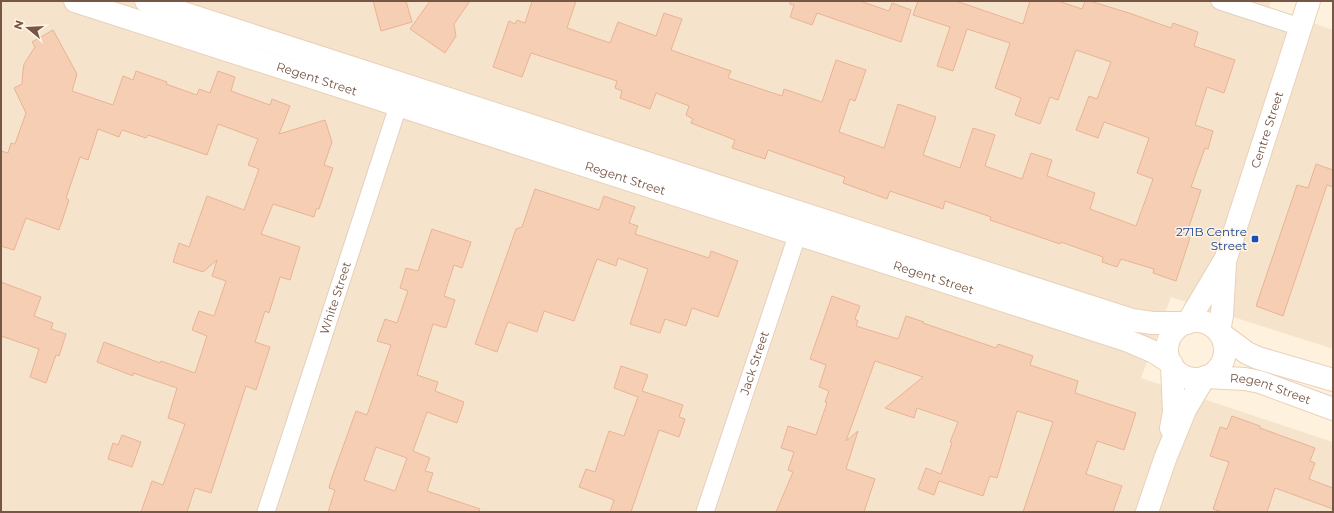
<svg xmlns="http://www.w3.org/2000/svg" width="1334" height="513" font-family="Montserrat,sans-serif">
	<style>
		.residential { fill: #f6e3cc }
		.building { fill: #f6ceb4; stroke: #eab393; fill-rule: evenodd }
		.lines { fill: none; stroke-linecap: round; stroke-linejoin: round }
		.street-casing { stroke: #e4cfbd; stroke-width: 19 }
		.secondary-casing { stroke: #ead0b9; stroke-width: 24 }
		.street { stroke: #fff; stroke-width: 17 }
		.secondary { stroke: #fff; stroke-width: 22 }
		.transit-dot { fill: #1a4fb4; stroke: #fff5e6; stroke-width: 1.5 }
		.labels { text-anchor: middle; stroke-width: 3; stroke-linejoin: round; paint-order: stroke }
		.street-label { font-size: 12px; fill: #765645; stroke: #fff5e6 }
		.transit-label { font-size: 12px; fill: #164399; stroke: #fff5e6; text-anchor: end }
	</style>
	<rect width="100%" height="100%" fill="#fef2de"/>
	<path class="residential" d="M 1,1 L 1271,1 L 1269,8 L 1333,30 L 1333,349 L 1171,297 L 1141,378 L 1333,442 L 1333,512 L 1,512 Z"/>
	<g class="building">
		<path d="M 373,1 L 406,1 L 412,22 L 381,31 Z"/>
		<path d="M 430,1 L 470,1 L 454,24 L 456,36 L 445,53 L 410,29 Z"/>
		<path d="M 532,1 L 576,1 L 567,28 L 610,43 L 618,22 L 656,36 L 664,13 L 682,19 L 671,50 L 731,71 L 728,78 L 782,96 L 784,89 L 822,102 L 836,60 L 866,70 L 855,101 L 850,99 L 839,132 L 884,148 L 898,104 L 936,117 L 923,155 L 960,168 L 973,128 L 995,135 L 985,166 L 1022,179 L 1031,153 L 1052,160 L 1047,176 L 1095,193 L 1090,209 L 1136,226 L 1153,179 L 1137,173 L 1149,138 L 1104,122 L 1098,138 L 1076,130 L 1089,96 L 1097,99 L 1111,62 L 1076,50 L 1058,100 L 1050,97 L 1040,124 L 1015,115 L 1021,98 L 995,88 L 1010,43 L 967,29 L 953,71 L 937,66 L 950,27 L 913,15 L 918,1 L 956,1 L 1023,24 L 1030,1 L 1058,1 L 1082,9 L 1085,1 L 1090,1 L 1129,13 L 1171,28 L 1173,23 L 1198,32 L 1194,46 L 1235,60 L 1224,93 L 1207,87 L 1195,125 L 1213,131 L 1208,149 L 1205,148 L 1191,187 L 1201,190 L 1186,236 L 1190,238 L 1176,281 L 1153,273 L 1154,269 L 1121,259 L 1117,267 L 1102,262 L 1103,257 L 1061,242 L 1060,244 L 990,220 L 991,217 L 945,201 L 943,209 L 890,191 L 887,199 L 843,183 L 845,177 L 768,150 L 765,159 L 732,148 L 735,140 L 691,123 L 693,119 L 686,115 L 689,106 L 656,93 L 650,109 L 620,98 L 622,91 L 615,88 L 617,81 L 531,53 L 522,77 L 493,67 L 509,21 L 515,24 L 517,20 L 525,23 Z"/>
		<path d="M 790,1 L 860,1 L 889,11 L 892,3 L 911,10 L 901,42 L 817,13 L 812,25 L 790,17 L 794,5 L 790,4 Z"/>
		<path d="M 53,30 L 77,74 L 72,91 L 113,105 L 123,76 L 133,80 L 136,71 L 167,82 L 166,84 L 197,95 L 199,89 L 210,93 L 218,71 L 235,77 L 231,91 L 270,105 L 272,99 L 290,106 L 279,134 L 325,120 L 332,142 L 324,165 L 333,168 L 319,209 L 316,209 L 314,217 L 273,204 L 261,234 L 300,247 L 290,280 L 280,277 L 269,313 L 265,311 L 255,342 L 270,347 L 256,390 L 246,386 L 211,493 L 195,488 L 187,512 L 141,512 L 152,481 L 163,485 L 185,424 L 168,418 L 177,388 L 133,373 L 133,376 L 97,362 L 104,342 L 160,363 L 161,361 L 195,373 L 207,336 L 192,330 L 199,311 L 214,316 L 226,281 L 212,276 L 217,260 L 203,272 L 173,262 L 179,243 L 189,247 L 207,196 L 244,210 L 259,169 L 248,165 L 258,139 L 218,124 L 207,155 L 148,135 L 146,138 L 122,130 L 119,137 L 98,129 L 88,160 L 80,157 L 66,198 L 69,200 L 59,230 L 26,218 L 14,250 L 1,246 L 1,151 L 8,153 L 11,143 L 15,144 L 26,113 L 14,88 L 22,84 L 23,70 L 24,64 L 35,47 L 32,42 Z"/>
		<path d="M 1316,164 L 1333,170 L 1333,187 L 1327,185 L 1283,316 L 1256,306 L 1297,185 L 1308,188 Z"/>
		<path d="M 535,189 L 599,210 L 604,196 L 635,207 L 629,223 L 638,226 L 635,234 L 709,258 L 711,251 L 738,261 L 718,317 L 692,308 L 686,326 L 665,319 L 660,333 L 630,324 L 648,269 L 618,258 L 616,266 L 597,259 L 574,321 L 544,311 L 537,332 L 508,322 L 497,352 L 475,344 L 516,229 L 522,227 Z"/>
		<path d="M 432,229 L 471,242 L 462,268 L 454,265 L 444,296 L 455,300 L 446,328 L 433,324 L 417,375 L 438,382 L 435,391 L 464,402 L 457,423 L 427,412 L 413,451 L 430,458 L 425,471 L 433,473 L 427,491 L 480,509 L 479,512 L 328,512 L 335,490 L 329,488 L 331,480 L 356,411 L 367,415 L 391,345 L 377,341 L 385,319 L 397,323 L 408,291 L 400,288 L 406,268 L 418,271 ZM 376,447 L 407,458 L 395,491 L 364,480 Z"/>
		<path d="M 1,282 L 41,297 L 34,316 L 53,323 L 51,329 L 66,334 L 59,356 L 56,355 L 46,383 L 30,377 L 39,349 L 1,336 Z"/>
		<path d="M 832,296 L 860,306 L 855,319 L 858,321 L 856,326 L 898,339 L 906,316 L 924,322 L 923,323 L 996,348 L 998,344 L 1033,356 L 1030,365 L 1078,381 L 1075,393 L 1136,413 L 1124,450 L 1097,441 L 1086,474 L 1122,486 L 1113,512 L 1023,512 L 1053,422 L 1017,411 L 997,478 L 990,476 L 983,496 L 939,481 L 934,495 L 918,489 L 926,468 L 941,474 L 952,443 L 950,442 L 958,422 L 917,408 L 914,418 L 885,408 L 923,377 L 875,361 L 846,441 L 858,431 L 846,469 L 875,479 L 864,512 L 776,512 L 793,472 L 788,470 L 794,452 L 781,448 L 788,426 L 816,435 L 827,403 L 825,402 L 829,391 L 819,387 L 826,365 L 810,359 Z"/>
		<path d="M 621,366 L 648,375 L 642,391 L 683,405 L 679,417 L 685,419 L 679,437 L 659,430 L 631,512 L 610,512 L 614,500 L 579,487 L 586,469 L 595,472 L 609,431 L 624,436 L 638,397 L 614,388 Z"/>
		<path d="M 1232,416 L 1260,426 L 1260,428 L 1315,448 L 1310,461 L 1315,463 L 1309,479 L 1333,488 L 1333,509 L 1275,488 L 1267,512 L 1222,512 L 1213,509 L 1229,462 L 1210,456 L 1220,427 L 1227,429 Z"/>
		<path d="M 122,435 L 141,442 L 132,467 L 108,459 L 113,443 L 118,445 Z"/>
	</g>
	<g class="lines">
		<defs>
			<g id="street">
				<path d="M 1220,1 L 1300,27"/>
				<path id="s1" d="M 266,512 L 402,94"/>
				<path id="s2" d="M 705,512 L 801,224"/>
			</g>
			<g id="secondary">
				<path id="s3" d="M 75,1 L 1126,340 L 1154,352 L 1171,363"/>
				<path d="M 146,1 L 1132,320 L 1153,323 L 1187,323"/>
				<circle cx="1196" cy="350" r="29"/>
				<path id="s4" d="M 1188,322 L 1226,258 L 1309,1"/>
				<path d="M 1219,332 L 1222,315 L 1225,263"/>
				<path d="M 1220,333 L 1247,353 L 1258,358 L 1333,380"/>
				<path id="s5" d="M 1205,377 L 1245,379 L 1260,382 L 1333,409"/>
				<path d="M 1171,428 L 1174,412 L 1172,365"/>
				<path d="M 1147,512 L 1165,459 L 1185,410 L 1204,378"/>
			</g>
		</defs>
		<use href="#street" class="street-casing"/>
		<use href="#secondary" class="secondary-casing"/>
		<use href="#street" class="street"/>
		<use href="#secondary" class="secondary"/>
	</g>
	<rect class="transit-dot" x="1251" y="235" width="8" height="8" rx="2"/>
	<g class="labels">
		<g class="street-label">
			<text dy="4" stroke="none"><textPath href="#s3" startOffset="254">Regent Street</textPath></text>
			<text dy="4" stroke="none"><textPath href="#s4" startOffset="209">Centre Street</textPath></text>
			<text dy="4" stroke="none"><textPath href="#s3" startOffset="578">Regent Street</textPath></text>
			<text dy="4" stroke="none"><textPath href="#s3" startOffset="902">Regent Street</textPath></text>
			<text dy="4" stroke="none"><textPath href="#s1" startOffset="225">White Street</textPath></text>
			<text dy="4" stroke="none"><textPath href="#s2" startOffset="157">Jack Street</textPath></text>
			<text dy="4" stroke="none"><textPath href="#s5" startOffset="67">Regent Street</textPath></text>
		</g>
		<g class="transit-label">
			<text x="1247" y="236">271B Centre<tspan x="1247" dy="14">Street</tspan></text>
		</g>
	</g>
	<rect width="1334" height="513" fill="none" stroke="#765645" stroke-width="4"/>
	<g transform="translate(28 28) rotate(288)" stroke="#fff5e6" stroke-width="3" paint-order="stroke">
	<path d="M0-3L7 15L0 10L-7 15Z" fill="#765645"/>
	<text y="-6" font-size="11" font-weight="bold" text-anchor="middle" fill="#765645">N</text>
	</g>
</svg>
